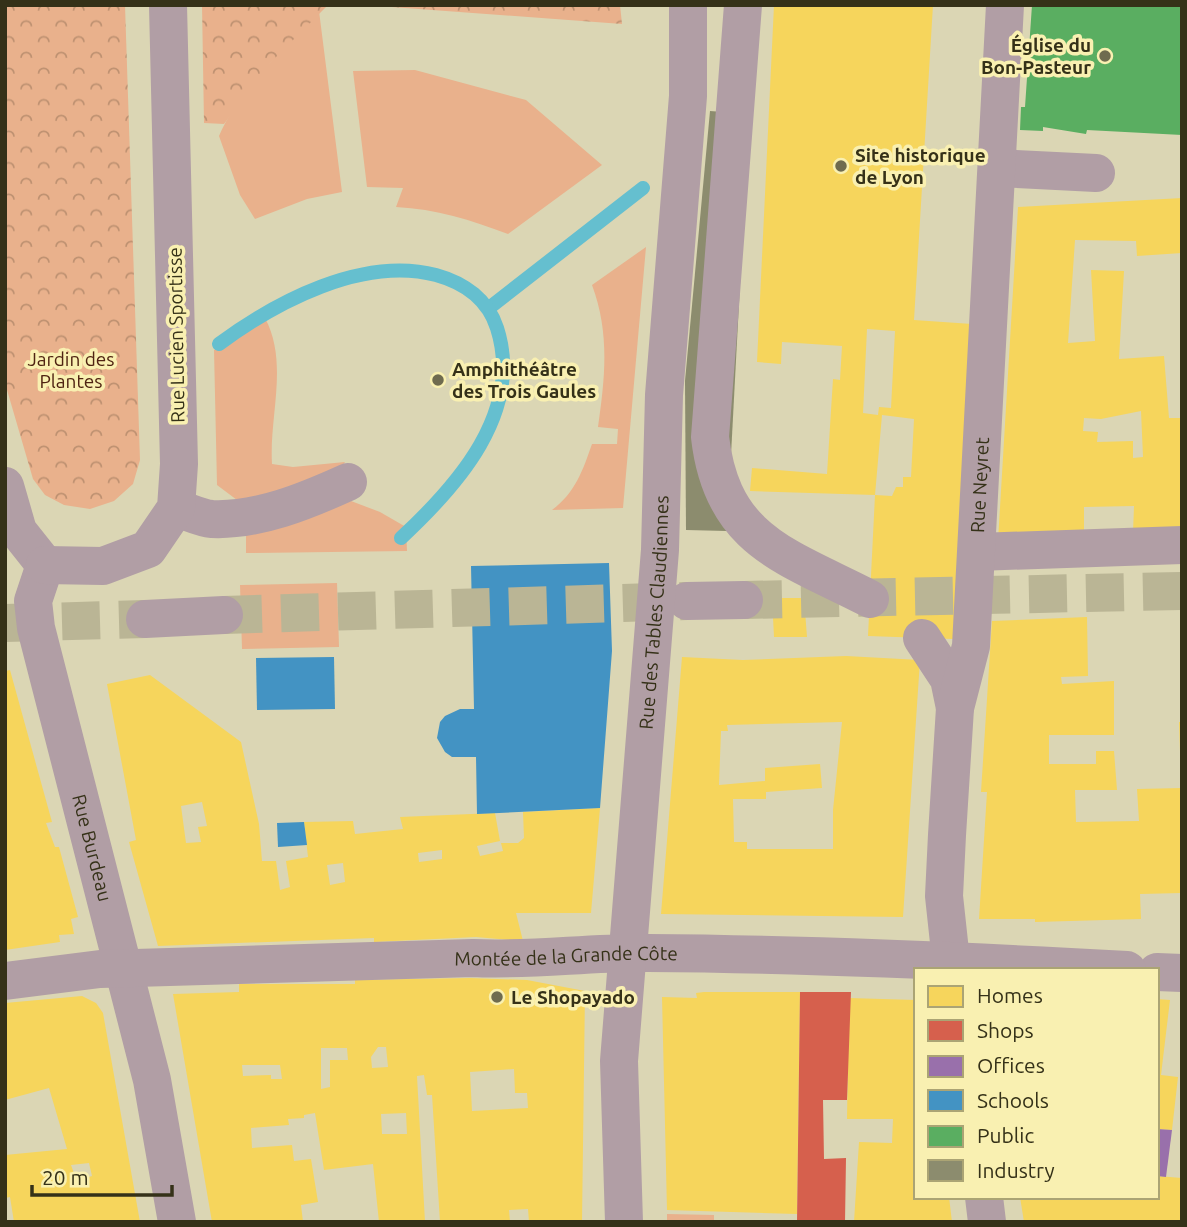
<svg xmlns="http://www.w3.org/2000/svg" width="1187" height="1227" font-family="Ubuntu,sans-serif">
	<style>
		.grass { fill: #e9b18c }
		.park { fill: url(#park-crowns) }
		.homes { fill: #f6d55c; fill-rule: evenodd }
		.shops { fill: #d6604d }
		.offices { fill: #9970ab }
		.schools { fill: #4393c3 }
		.public { fill: #5aae61 }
		.industry { fill: #8c8c6e }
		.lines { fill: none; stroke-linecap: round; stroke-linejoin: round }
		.stream { stroke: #65bfcf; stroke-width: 14 }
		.minor-tunnel { stroke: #bab595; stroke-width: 38; stroke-dasharray: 38 19; stroke-linecap: butt }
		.minor { stroke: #b19ea5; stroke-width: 38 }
		.poi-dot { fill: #6f6b4f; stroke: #f9f0b1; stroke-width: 2.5 }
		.labels { text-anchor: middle; stroke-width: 7; stroke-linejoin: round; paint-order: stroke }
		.poi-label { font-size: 19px; font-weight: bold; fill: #353118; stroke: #f9f0b1; text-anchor: start }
		.street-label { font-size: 19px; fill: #353118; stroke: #f9f0b1 }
		.park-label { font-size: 19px; fill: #4f2312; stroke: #f9f0b1 }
	</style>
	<defs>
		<pattern id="park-crowns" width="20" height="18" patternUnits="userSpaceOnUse" patternTransform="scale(1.75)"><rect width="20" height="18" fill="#e9b18c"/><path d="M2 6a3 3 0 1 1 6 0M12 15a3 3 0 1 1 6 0" fill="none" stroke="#be9171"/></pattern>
	</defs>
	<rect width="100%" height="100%" fill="#dbd6b4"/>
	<g class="grass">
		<path d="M 319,11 L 342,192 L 307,199 L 255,219 L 240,195 L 219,136 C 238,91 285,47 319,11 Z"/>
		<path d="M 415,70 L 526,100 L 602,165 L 508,234 C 471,220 436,209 396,207 L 403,188 L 367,187 L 353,71 Z"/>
		<path d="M 646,247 L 623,508 L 552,510 C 575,493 583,470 592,444 L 617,444 L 618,429 L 598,427 C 605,378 610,333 592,285 Z"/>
		<path d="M 265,318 C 289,363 269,416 272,464 L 293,467 L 345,462 L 332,480 L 245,506 L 217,485 L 214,350 Z"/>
		<path d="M 351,501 L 380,512 L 406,527 L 407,551 L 246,553 L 246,525 Z"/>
		<path d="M 337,583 L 339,647 L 242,649 L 240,585 Z"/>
		<path d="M 667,1214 L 714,1215 L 714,1222 L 667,1222 Z"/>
	</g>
	<g class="park">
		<path d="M 5,5 L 125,5 L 140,460 L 133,484 L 114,501 L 90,509 L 64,505 L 45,495 L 33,479 L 5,383 Z"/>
		<path d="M 202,5 L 328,5 L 271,62 L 224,124 L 204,123 Z"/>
		<path d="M 374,5 L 620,5 L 622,24 L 378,6 Z"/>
	</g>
	<g class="homes">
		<path d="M 774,5 L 933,5 L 914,320 L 972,324 L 953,639 L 868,636 L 875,495 L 750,491 L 752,468 L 827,474 L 833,379 L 840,380 L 842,346 L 782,342 L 781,364 L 757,362 ZM 867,329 L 895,331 L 891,408 L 879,407 L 878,415 L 863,413 ZM 882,415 L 914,419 L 911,477 L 903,477 L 903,487 L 896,487 L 892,496 L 875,495 Z"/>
		<path d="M 1182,198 L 1182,253 L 1137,256 L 1136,241 L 1075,240 L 1068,343 L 1095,341 L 1091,270 L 1124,271 L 1119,359 L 1164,356 L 1169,418 L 1182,418 L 1182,532 L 1133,533 L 1134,506 L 1084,507 L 1084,536 L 998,541 L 1018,207 ZM 1141,411 L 1143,457 L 1133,458 L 1133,441 L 1097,442 L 1098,432 L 1083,431 L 1084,418 L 1101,419 Z"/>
		<path d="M 772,598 L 804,598 L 807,637 L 774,637 Z"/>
		<path d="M 1087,617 L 1088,676 L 1061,677 L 1062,684 L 1114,681 L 1114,735 L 1049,735 L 1049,764 L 1096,764 L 1096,751 L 1114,751 L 1117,790 L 1075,790 L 1076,822 L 1139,821 L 1137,789 L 1182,788 L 1182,893 L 1140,894 L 1141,919 L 1035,922 L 1035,919 L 979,919 L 987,792 L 981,792 L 992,621 Z"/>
		<path d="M 846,656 L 920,660 L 903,917 L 661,914 L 682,657 L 743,660 ZM 842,722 L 833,810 L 833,849 L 747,849 L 747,842 L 734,842 L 733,799 L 766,799 L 766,792 L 822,788 L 820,764 L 765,768 L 765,781 L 719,785 L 721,731 L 728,731 L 727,725 Z"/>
		<path d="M 10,670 L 52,822 L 46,823 L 55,847 L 59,847 L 78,917 L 71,919 L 74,934 L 59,935 L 60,942 L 5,950 L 5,671 Z"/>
		<path d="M 150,675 L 241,742 L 259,824 L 262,861 L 276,861 L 280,890 L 290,887 L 286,861 L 308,857 L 304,822 L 353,821 L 355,834 L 403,829 L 400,817 L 495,813 L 500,841 L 477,846 L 480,856 L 503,851 L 501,843 L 518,843 L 524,838 L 523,812 L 600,808 L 591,913 L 516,913 L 523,941 L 476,937 L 374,942 L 374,938 L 158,946 L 129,842 L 136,840 L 107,684 ZM 202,802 L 207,826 L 198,827 L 201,842 L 186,843 L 181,806 ZM 442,850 L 442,859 L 419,862 L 418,853 ZM 343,863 L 345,882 L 330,885 L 327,865 Z"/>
		<path d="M 1179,722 L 1182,722 L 1182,751 L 1180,751 Z"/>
		<path d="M 470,978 L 527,980 L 585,991 L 582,1222 L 529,1222 L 528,1209 L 509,1210 L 510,1222 L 440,1222 L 432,1095 L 427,1095 L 424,1075 L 417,1076 L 425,1222 L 379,1222 L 373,1164 L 324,1170 L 315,1113 L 304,1115 L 304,1118 L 288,1119 L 289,1125 L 251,1128 L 252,1148 L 292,1145 L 294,1161 L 311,1159 L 318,1202 L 301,1205 L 303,1222 L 212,1222 L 173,994 L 239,992 L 239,984 L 355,984 L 355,980 ZM 378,1047 L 386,1047 L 388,1067 L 372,1068 L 371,1057 ZM 321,1048 L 347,1048 L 348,1060 L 330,1060 L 330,1087 L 321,1089 ZM 242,1065 L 280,1065 L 282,1079 L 271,1079 L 271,1075 L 243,1076 ZM 514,1069 L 515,1093 L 527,1093 L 528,1108 L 472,1111 L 470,1072 ZM 406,1113 L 407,1134 L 382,1134 L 381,1114 Z"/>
		<path d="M 704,992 L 800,992 L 797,1214 L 667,1210 L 662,997 L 697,998 L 696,993 Z"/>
		<path d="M 82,996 L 96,1003 L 103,1013 L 140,1222 L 14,1222 L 10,1197 L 5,1198 L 5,1155 L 67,1149 L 49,1088 L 5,1100 L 5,1003 ZM 89,1163 L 92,1176 L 82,1179 L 75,1176 L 71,1165 Z"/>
		<path d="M 849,998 L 916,1000 L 916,1197 L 949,1197 L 952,1222 L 854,1222 L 859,1142 L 892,1143 L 893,1119 L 847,1119 Z"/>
		<path d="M 1157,999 L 1170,1000 L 1161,1075 L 1178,1077 L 1172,1130 L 1157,1129 Z"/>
		<path d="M 1157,1176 L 1182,1178 L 1182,1222 L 1024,1222 L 1020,1197 L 1157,1197 Z"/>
	</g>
	<path class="shops" d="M 800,992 L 851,992 L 847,1100 L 823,1100 L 824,1159 L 846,1158 L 845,1222 L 797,1222 Z"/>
	<path class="offices" d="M 1157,1129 L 1172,1130 L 1166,1177 L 1157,1176 Z"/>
	<g class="schools">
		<path d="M 609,563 L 612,651 L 600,808 L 477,814 L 476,757 L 452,757 L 445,752 L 437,738 L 440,722 L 445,716 L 460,709 L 474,709 L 471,566 Z"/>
		<path d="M 334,657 L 335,709 L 257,710 L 256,658 Z"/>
		<path d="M 304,822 L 307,845 L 278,847 L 277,823 Z"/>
	</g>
	<path class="public" d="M 1032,5 L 1182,5 L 1182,135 L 1087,130 L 1086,134 L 1043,127 L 1043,131 L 1020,130 L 1021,107 L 1025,107 Z"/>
	<path class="industry" d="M 710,111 L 749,114 L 727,531 L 686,530 L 685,381 Z"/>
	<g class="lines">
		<g class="stream">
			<path d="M 489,308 L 643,188"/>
			<path d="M 219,344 C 276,302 362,256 436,275 C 465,283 488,300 497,328 C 524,412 457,486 401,538"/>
		</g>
		<g class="minor-tunnel">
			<path d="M 744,600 L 1182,591"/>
			<path d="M 224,615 L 687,601"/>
			<path d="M 5,623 L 145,619"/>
		</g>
		<g class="minor">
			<path d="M 743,5 L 710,437 C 722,542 787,556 870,599"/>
			<path d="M 997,168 L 1096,173"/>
			<path d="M 5,486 L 18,531 L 45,565"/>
			<path d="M 176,508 C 187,511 200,518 212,519 C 258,521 306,501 348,482"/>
			<path d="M 977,552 L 1182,545"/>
			<path id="s1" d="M 45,565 L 33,601 L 36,628 L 152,1080 L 177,1222"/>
			<path d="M 45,565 L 103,566 L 148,549 L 176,508 L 179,464 L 168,5"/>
			<path d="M 687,601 L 744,600"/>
			<path d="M 145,619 L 224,615"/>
			<path d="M 922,638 L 949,679 L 955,708"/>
			<path id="s2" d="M 952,970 L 944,896 L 947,835 L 955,708 L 971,646 L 1005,5"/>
			<path d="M 1157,972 L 1182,973"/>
			<path id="s3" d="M 5,981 L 100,969 L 473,958 C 532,961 589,952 648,953 C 808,954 967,961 1127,970"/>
			<path d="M 984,1197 L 987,1222"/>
			<path id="s4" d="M 624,1222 L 619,1061 L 660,550 L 664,395 L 688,96 L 688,5"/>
		</g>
	</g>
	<g class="poi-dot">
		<circle cx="1105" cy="56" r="7"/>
		<circle cx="841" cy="166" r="7"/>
		<circle cx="438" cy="380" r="7"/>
		<circle cx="497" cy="997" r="7"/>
	</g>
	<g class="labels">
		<g class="poi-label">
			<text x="1091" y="52" text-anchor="end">Église du<tspan x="1091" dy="22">Bon-Pasteur</tspan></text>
			<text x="855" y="162">Site historique<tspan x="855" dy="22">de Lyon</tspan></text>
			<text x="452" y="376">Amphithéâtre<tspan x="452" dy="22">des Trois Gaules</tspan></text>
			<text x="511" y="1004">Le Shopayado</text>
		</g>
		<g class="street-label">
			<text transform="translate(176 335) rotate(-91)" y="7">Rue Lucien Sportisse</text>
			<text dy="7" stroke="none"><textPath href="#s2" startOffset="488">Rue Neyret</textPath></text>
			<text dy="7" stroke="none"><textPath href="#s4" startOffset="611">Rue des Tables Claudiennes</textPath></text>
			<text dy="7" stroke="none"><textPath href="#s1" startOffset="292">Rue Burdeau</textPath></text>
			<text dy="7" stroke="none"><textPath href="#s3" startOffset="562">Montée de la Grande Côte</textPath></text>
		</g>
		<g class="park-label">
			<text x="71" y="366">Jardin des<tspan x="71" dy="22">Plantes</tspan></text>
		</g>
	</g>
	<rect width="1187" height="1227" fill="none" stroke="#353118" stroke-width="14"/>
	<rect x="914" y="968" width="245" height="231" fill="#f9f0b1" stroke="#aba474" stroke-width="2"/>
	<rect x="928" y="986" width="35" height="21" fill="#f6d55c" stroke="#aba474" stroke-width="2"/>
	<text x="977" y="1003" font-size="21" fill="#353118">Homes</text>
	<rect x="928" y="1020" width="35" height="21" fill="#d6604d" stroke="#aba474" stroke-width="2"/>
	<text x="977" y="1038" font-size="21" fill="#353118">Shops</text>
	<rect x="928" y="1056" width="35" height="21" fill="#9970ab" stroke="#aba474" stroke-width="2"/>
	<text x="977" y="1073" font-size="21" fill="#353118">Offices</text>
	<rect x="928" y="1090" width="35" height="21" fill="#4393c3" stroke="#aba474" stroke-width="2"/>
	<text x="977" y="1108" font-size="21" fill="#353118">Schools</text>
	<rect x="928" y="1126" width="35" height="21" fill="#5aae61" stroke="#aba474" stroke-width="2"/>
	<text x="977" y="1143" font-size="21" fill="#353118">Public</text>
	<rect x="928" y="1160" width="35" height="21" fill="#8c8c6e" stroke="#aba474" stroke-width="2"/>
	<text x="977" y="1178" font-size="21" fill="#353118">Industry</text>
	<path d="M32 1185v10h140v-10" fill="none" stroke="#353118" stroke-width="3.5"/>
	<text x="42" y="1185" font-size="21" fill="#353118" stroke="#f9f0b1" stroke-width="5" paint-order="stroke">20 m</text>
</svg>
